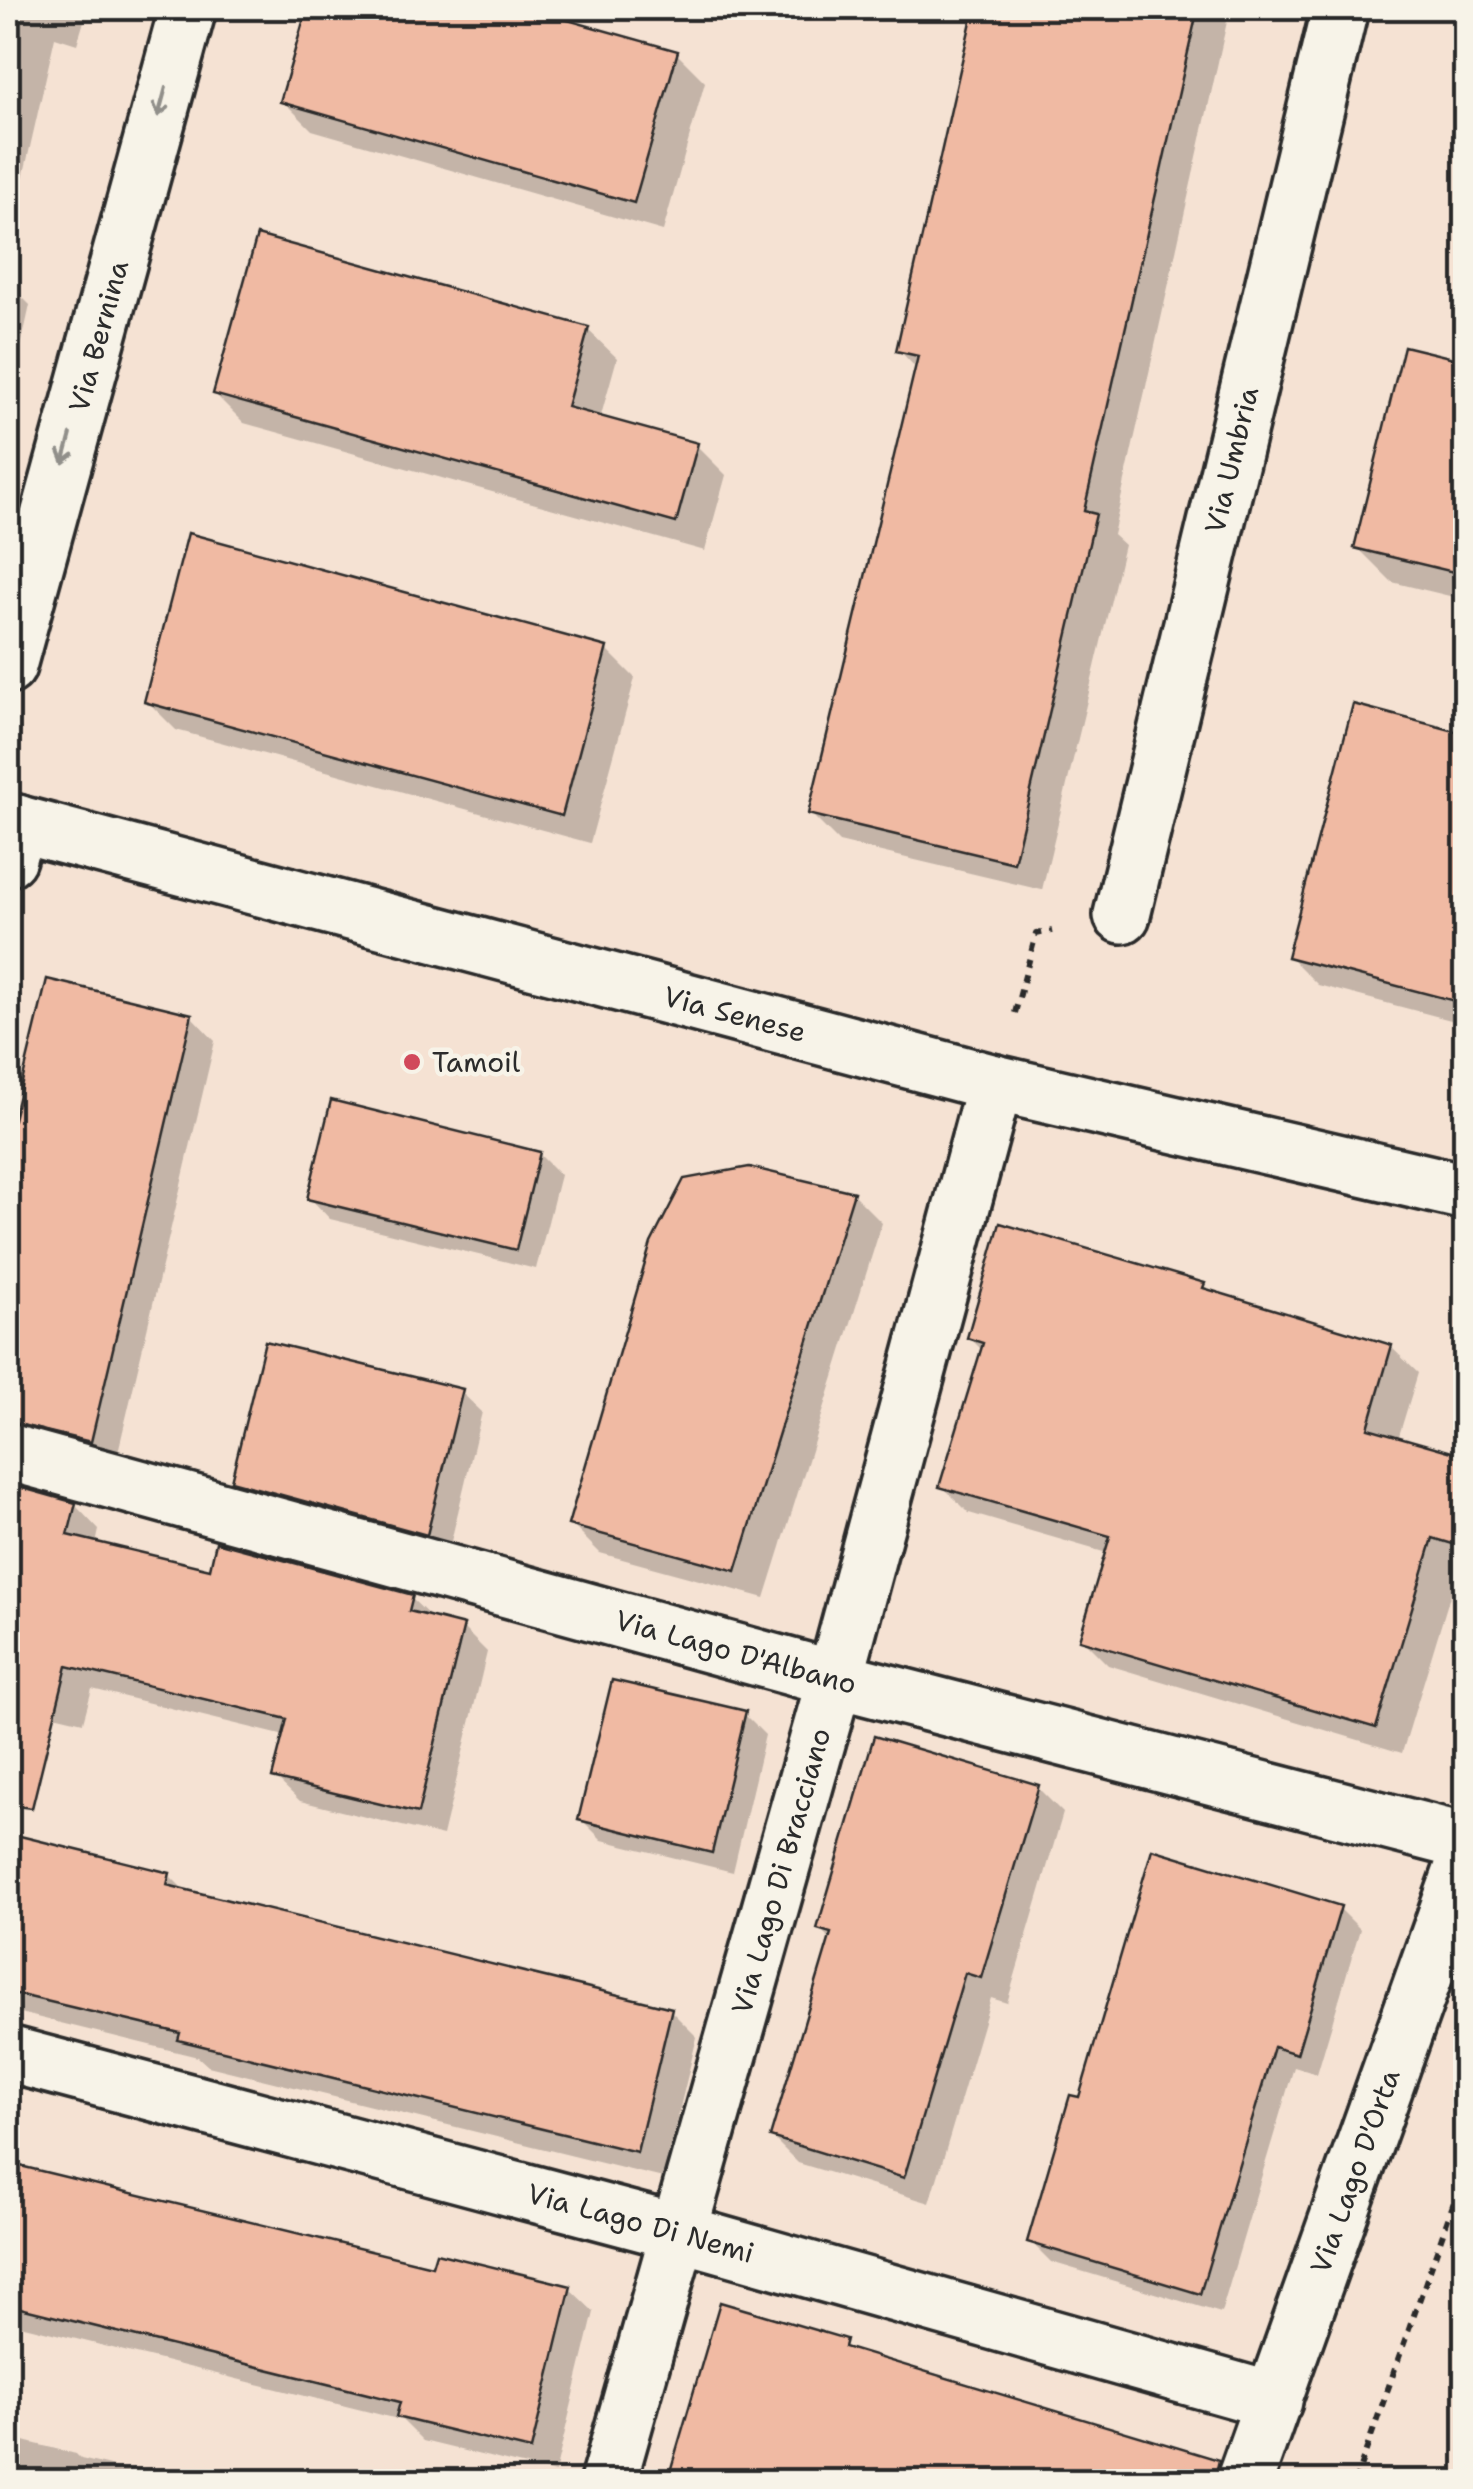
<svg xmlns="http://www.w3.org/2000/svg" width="1473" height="2489" font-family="'Shantell Sans',sans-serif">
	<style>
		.shadow { fill: #0003 }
		.building { fill: #f0baa3; stroke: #2b2b2b; stroke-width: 2.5 }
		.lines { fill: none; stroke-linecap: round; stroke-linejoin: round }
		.street-casing { stroke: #2b2b2b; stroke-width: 62 }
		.secondary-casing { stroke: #2b2b2b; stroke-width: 62 }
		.path { stroke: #2b2b2b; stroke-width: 6; stroke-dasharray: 8 8; stroke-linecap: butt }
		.street { stroke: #f7f3e8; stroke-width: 55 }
		.secondary { stroke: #f7f3e8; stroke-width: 55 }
		.oneway { stroke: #918f8a }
		.poi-dot { fill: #d1495b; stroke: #f7f3e8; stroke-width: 4 }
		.labels { text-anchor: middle; stroke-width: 9; stroke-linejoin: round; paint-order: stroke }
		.street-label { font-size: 28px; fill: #2b2b2b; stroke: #f7f3e8 }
		.poi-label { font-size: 28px; fill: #2b2b2b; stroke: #f7f3e8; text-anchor: start }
	</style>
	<rect width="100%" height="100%" fill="#f5e2d3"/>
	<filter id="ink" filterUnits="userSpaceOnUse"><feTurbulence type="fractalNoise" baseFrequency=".01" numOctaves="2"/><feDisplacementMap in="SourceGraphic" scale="20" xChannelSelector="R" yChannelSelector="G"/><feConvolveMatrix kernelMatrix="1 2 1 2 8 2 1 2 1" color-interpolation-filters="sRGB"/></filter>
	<g filter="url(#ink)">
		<g class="shadow">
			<path d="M 8,8 L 88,8 L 77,44 L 55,37 L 8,244 Z"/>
			<path d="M 310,8 L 516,8 L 676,53 L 705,82 L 663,231 L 312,130 L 283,101 Z"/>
			<path d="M 976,8 L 1230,8 L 1113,535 L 1124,545 L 1042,890 L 839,842 L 811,814 L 917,369 L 899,350 Z"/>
			<path d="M 8,283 L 30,305 L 8,406 Z"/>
			<path d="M 588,330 L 617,358 L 600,419 L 697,446 L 726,475 L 705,551 L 244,423 L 215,394 Z"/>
			<path d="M 1466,363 L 1466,600 L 1392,582 L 1357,547 Z"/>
			<path d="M 606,649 L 635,678 L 590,843 L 176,730 L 147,701 Z"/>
			<path d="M 1466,736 L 1466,1024 L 1318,985 L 1289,956 Z"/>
			<path d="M 49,982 L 191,1016 L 215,1041 L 115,1465 L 8,1459 L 8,1151 Z"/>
			<path d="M 539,1154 L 560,1175 L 536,1269 L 330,1219 L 310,1198 Z"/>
			<path d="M 853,1194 L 882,1223 L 765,1598 L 600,1553 L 571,1524 Z"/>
			<path d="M 1203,1285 L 1211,1293 L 1391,1347 L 1418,1373 L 1398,1439 L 1466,1459 L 1466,1565 L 1460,1563 L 1402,1753 L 1108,1665 L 1082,1639 L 1107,1553 L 969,1513 L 942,1486 L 983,1351 L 970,1338 Z"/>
			<path d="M 461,1392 L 482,1412 L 448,1554 L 255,1501 L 234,1480 Z"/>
			<path d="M 8,1487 L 75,1505 L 99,1530 L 96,1544 L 212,1572 L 411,1598 L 434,1620 L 462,1627 L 487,1652 L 443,1836 L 300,1801 L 275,1777 L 285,1736 L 92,1689 L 83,1722 L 8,1704 Z"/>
			<path d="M 744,1714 L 765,1735 L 733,1872 L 602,1840 L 581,1819 Z"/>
			<path d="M 1037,1787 L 1063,1813 L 1007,2003 L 991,1998 L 930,2203 L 798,2163 L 772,2137 L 831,1940 L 820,1929 Z"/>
			<path d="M 8,1836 L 169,1875 L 186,1892 L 670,2010 L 697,2037 L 663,2178 L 208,2066 L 198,2057 L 8,2010 Z"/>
			<path d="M 1339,1908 L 1360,1929 L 1317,2074 L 1294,2067 L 1221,2313 L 1051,2262 L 1030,2241 L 1080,2100 Z"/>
			<path d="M 8,2155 L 26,2170 L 434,2269 L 569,2288 L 594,2312 L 555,2473 L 423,2441 L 402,2420 L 8,2322 Z"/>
			<path d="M 8,2437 L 76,2454 L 81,2459 L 175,2482 L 8,2482 Z"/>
		</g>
		<g class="building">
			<path d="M 307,8 L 525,8 L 678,51 L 634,203 L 280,102 Z"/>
			<path d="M 974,8 L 1198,8 L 1084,511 L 1096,514 L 1014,863 L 808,814 L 918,356 L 896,351 Z"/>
			<path d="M 257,235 L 589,327 L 567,407 L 698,443 L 676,523 L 213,394 Z"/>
			<path d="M 1404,346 L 1466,361 L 1466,575 L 1354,548 Z"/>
			<path d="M 188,533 L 607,647 L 562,816 L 144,702 Z"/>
			<path d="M 1353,704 L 1466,734 L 1466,1004 L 1287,957 Z"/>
			<path d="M 47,979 L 192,1014 L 91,1442 L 8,1422 L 8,1140 Z"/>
			<path d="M 331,1100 L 540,1152 L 516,1250 L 307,1199 Z"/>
			<path d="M 749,1167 L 854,1192 L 736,1571 L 568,1525 L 651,1243 L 684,1179 Z"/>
			<path d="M 1000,1223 L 1205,1283 L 1203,1288 L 1392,1345 L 1368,1428 L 1466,1456 L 1466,1548 L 1433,1538 L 1376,1728 L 1079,1640 L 1110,1536 L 939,1487 L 983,1343 L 967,1338 Z"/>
			<path d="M 265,1341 L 463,1389 L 427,1535 L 231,1481 Z"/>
			<path d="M 8,1484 L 76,1503 L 68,1535 L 210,1569 L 216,1542 L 413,1595 L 409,1611 L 464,1625 L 418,1813 L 272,1778 L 287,1719 L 67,1666 L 32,1808 L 8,1805 Z"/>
			<path d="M 612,1680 L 746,1711 L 712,1853 L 578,1820 Z"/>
			<path d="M 874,1736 L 1039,1785 L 981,1978 L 965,1973 L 904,2178 L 770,2137 L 831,1933 L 817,1929 Z"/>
			<path d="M 8,1833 L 170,1873 L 167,1885 L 672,2008 L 637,2152 L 178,2040 L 180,2033 L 8,1992 Z"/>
			<path d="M 1152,1849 L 1341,1906 L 1297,2054 L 1274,2047 L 1200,2294 L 1027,2242 L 1070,2095 L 1079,2097 Z"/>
			<path d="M 8,2163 L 432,2266 L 436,2253 L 571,2286 L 531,2450 L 396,2417 L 400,2402 L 8,2305 Z"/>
			<path d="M 720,2302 L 846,2339 L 844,2347 L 1219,2460 L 1214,2482 L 667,2482 Z"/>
		</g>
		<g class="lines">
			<defs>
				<g id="street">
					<path id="s1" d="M 8,666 L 188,8"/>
					<path d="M 8,858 L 17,823"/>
					<path id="s2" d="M 1122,915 L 1340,8"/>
					<path id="s3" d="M 8,1452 L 835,1679 L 1466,1842"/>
					<path id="s4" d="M 8,2054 L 677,2232 L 1274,2401"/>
					<path id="s5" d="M 608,2482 L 835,1679 L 995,1083"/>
					<path id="s6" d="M 1244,2482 L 1466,1859"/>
				</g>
				<g id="secondary">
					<path id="s7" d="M 8,821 L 995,1083 L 1466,1192"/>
				</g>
			</defs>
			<use href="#street" class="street-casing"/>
			<use href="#secondary" class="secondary-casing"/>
			<g class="path">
				<path d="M 1015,1013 L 1036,934 L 1052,931"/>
				<path d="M 1355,2482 L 1466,2168"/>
			</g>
			<use href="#street" class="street"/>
			<use href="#secondary" class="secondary"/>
		</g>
		<defs><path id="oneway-shaft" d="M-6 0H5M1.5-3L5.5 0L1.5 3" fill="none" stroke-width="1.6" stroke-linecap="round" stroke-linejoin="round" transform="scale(2.5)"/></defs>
		<g class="oneway">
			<use href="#oneway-shaft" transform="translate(162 102) rotate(105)"/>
			<use href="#oneway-shaft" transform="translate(67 449) rotate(105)"/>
		</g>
	</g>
	<circle class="poi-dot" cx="412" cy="1062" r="10"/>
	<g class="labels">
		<g class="street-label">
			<text dy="10" stroke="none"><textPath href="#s1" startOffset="342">Via Bernina</textPath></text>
			<text dy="10" stroke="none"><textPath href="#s2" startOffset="468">Via Umbria</textPath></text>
			<text dy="10" stroke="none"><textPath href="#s7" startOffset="752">Via Senese</textPath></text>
			<text dy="10" stroke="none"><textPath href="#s3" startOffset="755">Via Lago D'Albano</textPath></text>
			<text dy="10" stroke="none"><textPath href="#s5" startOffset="635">Via Lago Di Bracciano</textPath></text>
			<text dy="10" stroke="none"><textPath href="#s6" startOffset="330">Via Lago D'Orta</textPath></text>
			<text dy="10" stroke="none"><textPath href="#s4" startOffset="655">Via Lago Di Nemi</textPath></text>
		</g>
		<g class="poi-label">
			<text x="432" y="1072">Tamoil</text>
		</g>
	</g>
	<rect width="1473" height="2489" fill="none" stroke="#f7f3e8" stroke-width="40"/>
	<rect x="20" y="20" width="1433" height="2449" fill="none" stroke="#2b2b2b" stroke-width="4" filter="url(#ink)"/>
</svg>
